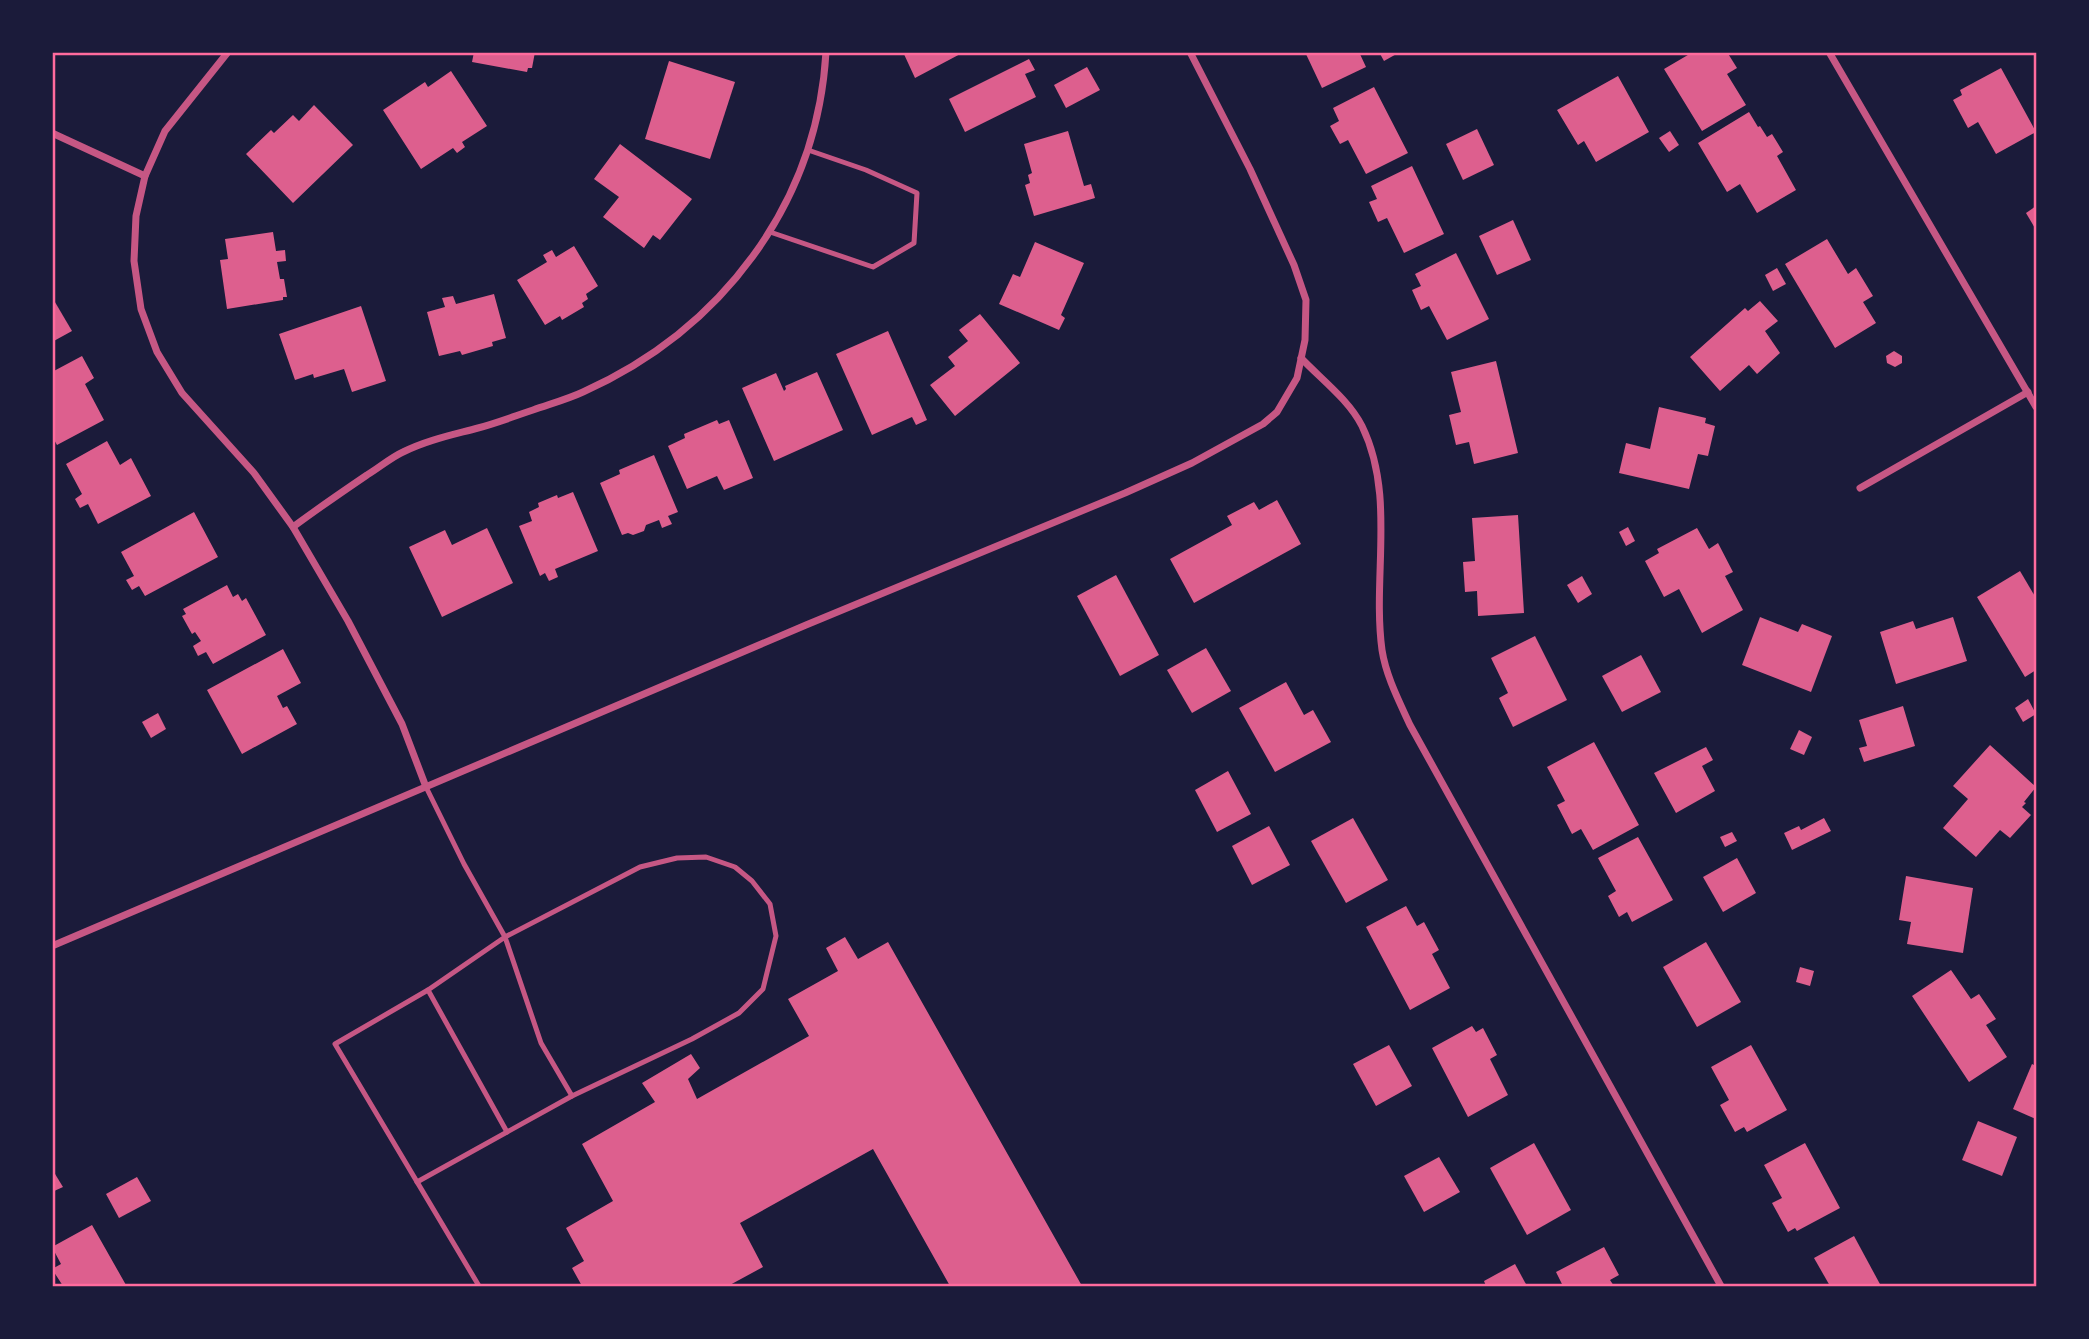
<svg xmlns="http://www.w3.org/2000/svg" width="2089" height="1339" font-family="Barlow,sans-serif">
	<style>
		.building { fill: #dd5f8e }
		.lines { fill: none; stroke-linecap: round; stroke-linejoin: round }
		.service { stroke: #c65784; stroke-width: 5 }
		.minor { stroke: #c65784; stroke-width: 7 }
		.neatline { fill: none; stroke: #ff6b9d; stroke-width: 2.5 }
	</style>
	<rect width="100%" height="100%" fill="#1b1b3a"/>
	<g class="building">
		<path d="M 474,52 L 535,52 L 532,68 L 528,68 L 527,72 L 472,62 Z"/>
		<path d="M 903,52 L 964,52 L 915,78 Z"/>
		<path d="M 1305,52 L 1359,52 L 1366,67 L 1322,88 Z"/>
		<path d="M 1379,52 L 1400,52 L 1384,61 Z"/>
		<path d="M 1693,52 L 1727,52 L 1737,68 L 1727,74 L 1746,105 L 1702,131 L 1664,69 Z"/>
		<path d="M 1029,59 L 1035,70 L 1025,74 L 1036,97 L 965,132 L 949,99 Z"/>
		<path d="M 669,61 L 735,82 L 710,159 L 645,139 Z"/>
		<path d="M 1087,67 L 1100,90 L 1066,108 L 1054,85 Z"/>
		<path d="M 2001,68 L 2036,132 L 1996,154 L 1978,122 L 1968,128 L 1953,100 L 1962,95 L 1960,90 Z"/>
		<path d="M 451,71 L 487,126 L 462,142 L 465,147 L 457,153 L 453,148 L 421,169 L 383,110 L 425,82 L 428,87 Z"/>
		<path d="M 1618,76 L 1649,132 L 1596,162 L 1584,141 L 1578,145 L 1557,110 Z"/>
		<path d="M 1374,87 L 1408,153 L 1366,174 L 1348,140 L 1340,144 L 1330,126 L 1339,121 L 1333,108 Z"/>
		<path d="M 314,105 L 353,145 L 293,203 L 246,154 L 271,130 L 274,133 L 293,115 L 299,121 Z"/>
		<path d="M 1749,112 L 1758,127 L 1760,126 L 1767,137 L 1772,134 L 1783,152 L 1777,156 L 1796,190 L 1757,213 L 1740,184 L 1727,192 L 1698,143 Z"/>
		<path d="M 1477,129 L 1494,165 L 1463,180 L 1446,144 Z"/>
		<path d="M 1068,131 L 1084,186 L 1091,184 L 1095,198 L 1034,216 L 1025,185 L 1030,183 L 1028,175 L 1032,173 L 1024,144 Z"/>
		<path d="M 1670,131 L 1679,145 L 1669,152 L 1659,138 Z"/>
		<path d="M 620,144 L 692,199 L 660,240 L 653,235 L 644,248 L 603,217 L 619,197 L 594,179 Z"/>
		<path d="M 1412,166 L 1444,234 L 1404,253 L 1387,218 L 1378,222 L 1369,202 L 1377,199 L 1371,186 Z"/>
		<path d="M 2036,206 L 2036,230 L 2026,213 Z"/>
		<path d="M 1513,220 L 1531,260 L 1497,275 L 1479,236 Z"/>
		<path d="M 273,232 L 276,251 L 285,250 L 286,261 L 277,262 L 280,279 L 284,279 L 287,297 L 283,297 L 283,300 L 227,309 L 220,260 L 228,259 L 225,239 Z"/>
		<path d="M 1827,239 L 1848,274 L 1856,268 L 1873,296 L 1863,302 L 1876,323 L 1835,348 L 1785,264 Z"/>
		<path d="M 1035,242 L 1084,263 L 1061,315 L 1065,318 L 1059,330 L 999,304 L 1013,274 L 1020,277 Z"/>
		<path d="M 574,246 L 598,286 L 586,294 L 588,299 L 582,303 L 584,307 L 562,320 L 560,316 L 545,325 L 517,280 L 547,262 L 543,255 L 552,250 L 556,257 Z"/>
		<path d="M 1456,253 L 1489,319 L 1447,340 L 1429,306 L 1421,310 L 1412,290 L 1421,286 L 1415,274 Z"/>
		<path d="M 1777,268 L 1786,284 L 1773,291 L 1765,275 Z"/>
		<path d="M 494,294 L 506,338 L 492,342 L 493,346 L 462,355 L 460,351 L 439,356 L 427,312 L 445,307 L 442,298 L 453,296 L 456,304 Z"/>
		<path d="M 52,297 L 72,331 L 52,342 Z"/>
		<path d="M 1760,301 L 1778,321 L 1765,331 L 1780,353 L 1757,374 L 1749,365 L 1720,391 L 1690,357 L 1745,308 L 1748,311 Z"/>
		<path d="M 361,306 L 386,381 L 352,392 L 344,369 L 314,378 L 313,374 L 295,380 L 279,334 Z"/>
		<path d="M 980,314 L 1020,363 L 955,416 L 930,385 L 955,366 L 948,357 L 968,341 L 959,330 Z"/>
		<path d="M 888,331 L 927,420 L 916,425 L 912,417 L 872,435 L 836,354 Z"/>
		<path d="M 1894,351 L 1902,356 L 1902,363 L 1895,367 L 1887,363 L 1886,356 Z"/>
		<path d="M 82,356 L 94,378 L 85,384 L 104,420 L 57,445 L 52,436 L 52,372 Z"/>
		<path d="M 1496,361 L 1518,453 L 1474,464 L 1469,442 L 1456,445 L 1449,415 L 1461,412 L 1451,372 Z"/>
		<path d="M 817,372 L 843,430 L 774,461 L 742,388 L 776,373 L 784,391 L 786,389 L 785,386 Z"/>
		<path d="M 1659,407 L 1706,418 L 1705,423 L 1715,426 L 1708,456 L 1698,454 L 1689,489 L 1619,473 L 1626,443 L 1650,449 Z"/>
		<path d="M 717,420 L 719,424 L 729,420 L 753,478 L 724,490 L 717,476 L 687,489 L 668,446 L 685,438 L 684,434 Z"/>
		<path d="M 107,441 L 120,465 L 131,458 L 151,496 L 98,524 L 88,504 L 80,508 L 75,499 L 82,494 L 66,464 Z"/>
		<path d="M 654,455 L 678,512 L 668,516 L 672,524 L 662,528 L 659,520 L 646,525 L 644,531 L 633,535 L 628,533 L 622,535 L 600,483 L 620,474 L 619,470 Z"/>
		<path d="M 573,492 L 598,551 L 555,569 L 558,577 L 549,581 L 545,573 L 540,576 L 519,526 L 532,521 L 529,512 L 539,507 L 538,503 L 557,495 L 558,498 Z"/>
		<path d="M 1277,500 L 1301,544 L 1194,603 L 1170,559 L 1232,525 L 1227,516 L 1254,502 L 1259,510 Z"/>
		<path d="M 194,512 L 218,557 L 145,596 L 139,586 L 132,590 L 126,580 L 134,576 L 121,552 Z"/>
		<path d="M 1518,515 L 1524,613 L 1478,616 L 1477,591 L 1465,592 L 1463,562 L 1475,561 L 1472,518 Z"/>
		<path d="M 1628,527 L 1635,541 L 1626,546 L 1619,532 Z"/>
		<path d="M 487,528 L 513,583 L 442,617 L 409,547 L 445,530 L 452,545 Z"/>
		<path d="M 1697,528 L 1709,549 L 1718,543 L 1733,572 L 1725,576 L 1743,610 L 1702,633 L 1679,589 L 1664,597 L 1645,561 L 1659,553 L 1657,549 Z"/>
		<path d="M 2020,571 L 2036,598 L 2036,670 L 2025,677 L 1977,597 Z"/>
		<path d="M 1116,575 L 1159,655 L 1120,676 L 1077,596 Z"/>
		<path d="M 1582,576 L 1592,594 L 1578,603 L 1567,585 Z"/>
		<path d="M 227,585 L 233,597 L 238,594 L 242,601 L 246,598 L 266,635 L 213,664 L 206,652 L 198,656 L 193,646 L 201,641 L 195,632 L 192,634 L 182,616 L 186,614 L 183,609 Z"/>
		<path d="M 1760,617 L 1798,632 L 1802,624 L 1832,636 L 1811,692 L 1742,665 Z"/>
		<path d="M 1953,617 L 1967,661 L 1896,684 L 1880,632 L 1913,621 L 1916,629 Z"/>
		<path d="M 1535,636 L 1567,700 L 1513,727 L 1499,698 L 1508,693 L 1491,658 Z"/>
		<path d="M 1206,648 L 1231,691 L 1192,713 L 1167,670 Z"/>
		<path d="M 283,649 L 301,683 L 277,696 L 283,708 L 287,706 L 297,724 L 242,754 L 207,690 Z"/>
		<path d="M 1641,655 L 1661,692 L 1622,712 L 1602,676 Z"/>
		<path d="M 1286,682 L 1304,715 L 1313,710 L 1331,742 L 1275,772 L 1239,708 Z"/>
		<path d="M 2028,699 L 2036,714 L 2023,722 L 2015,708 Z"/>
		<path d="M 1903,706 L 1915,746 L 1864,762 L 1859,748 L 1867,746 L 1859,720 Z"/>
		<path d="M 158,713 L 166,729 L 151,738 L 142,722 Z"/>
		<path d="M 1799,730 L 1812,737 L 1804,755 L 1790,749 Z"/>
		<path d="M 1594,742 L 1639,825 L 1593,850 L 1581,829 L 1572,834 L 1557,805 L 1565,801 L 1547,767 Z"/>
		<path d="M 1990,745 L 2036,787 L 2024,802 L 2026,803 L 2022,807 L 2031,815 L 2010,838 L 2000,830 L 1976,857 L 1943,828 L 1968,799 L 1953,786 Z"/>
		<path d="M 1706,747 L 1713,760 L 1702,766 L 1715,791 L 1676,813 L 1654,773 Z"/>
		<path d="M 1228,771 L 1251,814 L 1217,832 L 1195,790 Z"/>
		<path d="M 1353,818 L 1388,880 L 1346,903 L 1311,841 Z"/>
		<path d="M 1824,818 L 1831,831 L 1792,850 L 1784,833 L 1799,826 L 1801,830 Z"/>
		<path d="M 1269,826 L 1290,865 L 1252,885 L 1232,846 Z"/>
		<path d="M 1732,832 L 1737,841 L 1725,847 L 1720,837 Z"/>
		<path d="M 1638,837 L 1673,900 L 1632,922 L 1627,912 L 1619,917 L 1608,896 L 1616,891 L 1598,858 Z"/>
		<path d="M 1737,858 L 1756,893 L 1723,912 L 1703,877 Z"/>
		<path d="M 1906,876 L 1973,888 L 1963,953 L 1907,944 L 1911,922 L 1899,920 Z"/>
		<path d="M 1406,906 L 1417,926 L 1424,922 L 1439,950 L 1432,954 L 1450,988 L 1410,1010 L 1366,927 Z"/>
		<path d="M 845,937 L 858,959 L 888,942 L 1082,1286 L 950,1286 L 873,1149 L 740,1223 L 763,1267 L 728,1286 L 582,1286 L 572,1268 L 584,1261 L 566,1228 L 613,1201 L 582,1144 L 655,1102 L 642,1083 L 691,1054 L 700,1068 L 688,1079 L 697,1099 L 809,1036 L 788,999 L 838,971 L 826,948 Z"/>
		<path d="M 1706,942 L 1741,1002 L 1697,1027 L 1663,967 Z"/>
		<path d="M 1800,967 L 1814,971 L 1810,986 L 1796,982 Z"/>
		<path d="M 1951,970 L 1971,999 L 1979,994 L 1996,1019 L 1986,1025 L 2007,1057 L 1969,1082 L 1912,996 Z"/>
		<path d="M 1472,1026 L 1476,1032 L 1483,1028 L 1497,1055 L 1490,1059 L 1508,1095 L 1468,1117 L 1432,1048 Z"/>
		<path d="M 1389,1045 L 1412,1086 L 1376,1106 L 1353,1064 Z"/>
		<path d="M 1751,1045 L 1787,1110 L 1747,1132 L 1744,1127 L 1735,1132 L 1720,1105 L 1729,1100 L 1711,1067 Z"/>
		<path d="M 2032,1064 L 2036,1066 L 2036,1119 L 2013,1109 Z"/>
		<path d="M 1978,1121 L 2017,1137 L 2002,1176 L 1962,1160 Z"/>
		<path d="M 1534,1143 L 1571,1210 L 1527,1235 L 1490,1168 Z"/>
		<path d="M 1805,1143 L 1840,1208 L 1797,1231 L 1795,1228 L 1788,1232 L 1772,1203 L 1782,1198 L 1764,1165 Z"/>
		<path d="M 1439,1157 L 1460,1192 L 1424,1212 L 1404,1176 Z"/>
		<path d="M 52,1169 L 63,1187 L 52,1192 Z"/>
		<path d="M 137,1177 L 151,1201 L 119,1218 L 106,1194 Z"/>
		<path d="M 92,1225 L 126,1285 L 124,1286 L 63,1286 L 52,1269 L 61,1264 L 52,1247 Z"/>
		<path d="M 1854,1236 L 1881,1286 L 1830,1286 L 1814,1258 Z"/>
		<path d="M 1604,1247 L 1619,1275 L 1610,1280 L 1614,1286 L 1563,1286 L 1556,1272 Z"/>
		<path d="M 1515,1264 L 1527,1286 L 1486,1286 L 1484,1281 Z"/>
	</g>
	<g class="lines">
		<g class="service">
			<path d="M 770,232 L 873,267 L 914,243 L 917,193 L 866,170 L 808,150"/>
			<path d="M 426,787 L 464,864 L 505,937 L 541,1043 L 572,1096 L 692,1039 L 739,1013 L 763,989 L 776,936 L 770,904 L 752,881 L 735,867 L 706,857 L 677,858 L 640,867 L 505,937 L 428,990 L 335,1044 L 479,1286"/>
			<path d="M 428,990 L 507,1132"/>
			<path d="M 417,1182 L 572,1096"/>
		</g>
		<g class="minor">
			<path d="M 228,52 L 165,131 L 145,176 L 136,216 L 134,261 L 141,309 L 157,352 L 182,393 L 254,473 L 293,527 L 348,621 L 402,724 L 426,787"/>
			<path d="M 1829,52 L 2036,407"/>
			<path d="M 52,133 L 145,176"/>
			<path d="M 1301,358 C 1321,379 1349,400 1362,426 C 1396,496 1372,576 1382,650 C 1386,676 1399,701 1410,725 L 1721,1286"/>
			<path d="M 1860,488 L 2028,392"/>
			<path d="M 293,527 C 317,509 342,492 367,475 C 379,468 390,458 403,452 C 427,440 452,435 478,428 C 497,423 515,416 533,410 C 550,404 568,399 583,392 C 721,330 817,205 826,52"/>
			<path d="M 52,946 L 806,625 L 1125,493 L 1192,463 L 1263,424 L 1277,412 L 1297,378 L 1305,340 L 1306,300 L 1294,265 L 1250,169 L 1190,52"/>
		</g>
	</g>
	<rect width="2089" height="1339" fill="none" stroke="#1b1b3a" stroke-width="108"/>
	<rect x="54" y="54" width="1981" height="1231" class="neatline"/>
</svg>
